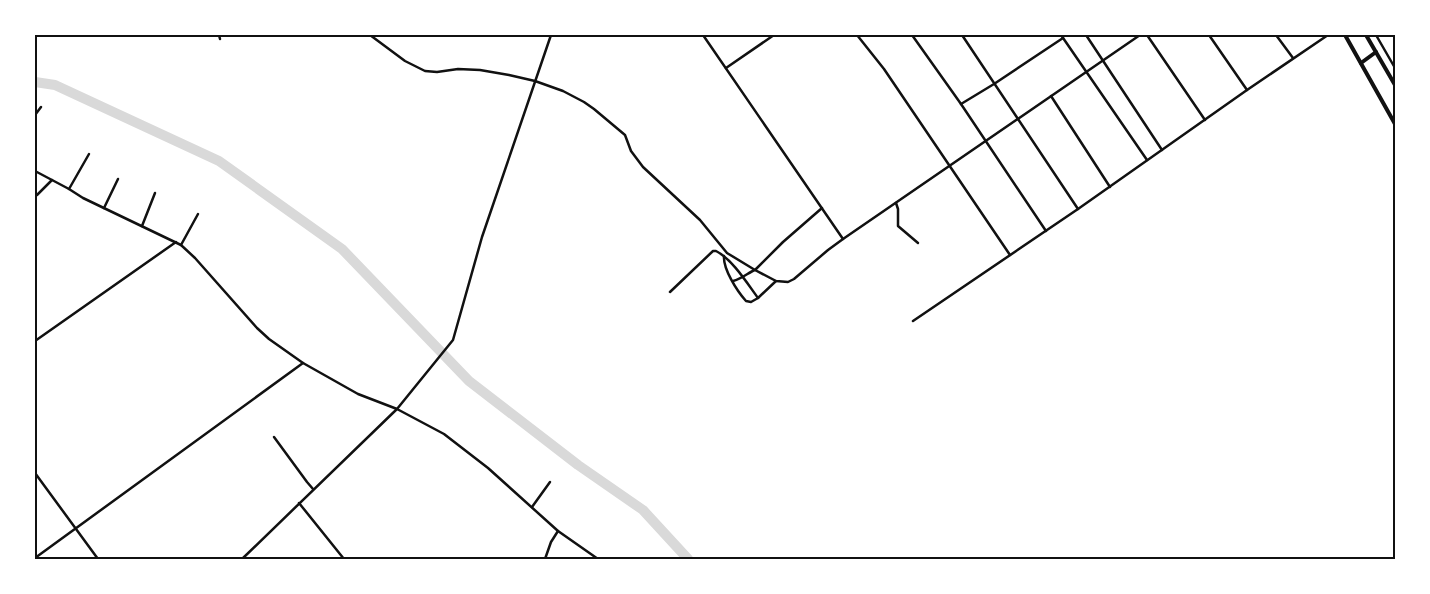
<svg xmlns="http://www.w3.org/2000/svg" width="1430" height="594" font-family="Karla,sans-serif">
	<style>
		.lines { fill: none; stroke-linecap: round; stroke-linejoin: round }
		.river { stroke: #d9d9d9; stroke-width: 10 }
		.minor { stroke: #111; stroke-width: 2.5 }
		.primary { stroke: #111; stroke-width: 4 }
		.trunk { stroke: #111; stroke-width: 4 }
		.neatline { fill: none; stroke: #111; stroke-width: 2 }
	</style>
	<rect width="100%" height="100%" fill="#fff"/>
	<g class="lines">
		<path class="river" d="M 35,82 L 55,85 L 219,161 L 342,249 L 469,381 L 578,465 L 643,510 L 688,559"/>
		<g class="minor">
			<path d="M 219,35 L 220,39"/>
			<path d="M 370,35 L 405,61 L 425,71 L 437,72 L 458,69 L 480,70 L 509,75 L 535,81 L 563,91 L 584,102 L 594,109 L 625,135 L 631,151 L 643,167 L 700,220 L 727,253 L 755,270 L 776,281 L 788,282 L 794,279 L 828,250 L 843,239 L 1140,35"/>
			<path d="M 703,35 L 843,239"/>
			<path d="M 857,35 L 884,69 L 1010,255"/>
			<path d="M 912,35 L 961,104 L 1046,231"/>
			<path d="M 962,35 L 1078,209"/>
			<path d="M 1061,35 L 1147,160"/>
			<path d="M 1086,35 L 1162,150"/>
			<path d="M 1147,35 L 1205,120"/>
			<path d="M 1209,35 L 1247,90"/>
			<path d="M 1276,35 L 1293,58"/>
			<path d="M 1376,35 L 1395,68"/>
			<path d="M 726,68 L 774,35"/>
			<path d="M 1051,96 L 1110,187"/>
			<path d="M 961,104 L 994,84 L 1063,38"/>
			<path d="M 35,115 L 41,107"/>
			<path d="M 35,171 L 69,189 L 83,198 L 181,245 L 195,258 L 257,328 L 269,339 L 303,363 L 358,394 L 397,409 L 444,434 L 488,468 L 558,531 L 598,559"/>
			<path d="M 69,189 L 89,154"/>
			<path d="M 37,195 L 52,180"/>
			<path d="M 896,203 L 898,209 L 898,226 L 918,243"/>
			<path d="M 104,208 L 118,179"/>
			<path d="M 142,226 L 155,193"/>
			<path d="M 181,245 L 198,214"/>
			<path d="M 724,256 C 723,269 737,291 746,301 L 751,302 L 758,298 L 776,281"/>
			<path d="M 733,281 C 742,279 749,272 755,270 L 783,242 L 822,208"/>
			<path d="M 670,292 L 713,251 L 716,251 C 732,259 747,283 758,298"/>
			<path d="M 913,321 L 1078,209 L 1247,90 L 1328,35"/>
			<path d="M 35,341 L 176,242"/>
			<path d="M 274,437 L 307,482 L 313,489"/>
			<path d="M 35,473 L 98,559"/>
			<path d="M 299,503 L 344,559"/>
			<path d="M 532,507 L 550,482"/>
			<path d="M 35,558 L 303,363"/>
			<path d="M 242,559 L 397,409 L 453,340 L 482,237 L 551,35"/>
			<path d="M 545,559 L 551,542 L 558,531"/>
		</g>
		<g class="primary">
			<path d="M 1345,35 L 1395,124"/>
			<path d="M 1366,35 L 1395,85"/>
		</g>
		<path class="trunk" d="M 1361,63 L 1376,52"/>
	</g>
	<rect width="1430" height="594" fill="none" stroke="#ffffff" stroke-width="72"/>
	<rect x="36" y="36" width="1358" height="522" class="neatline"/>
</svg>
